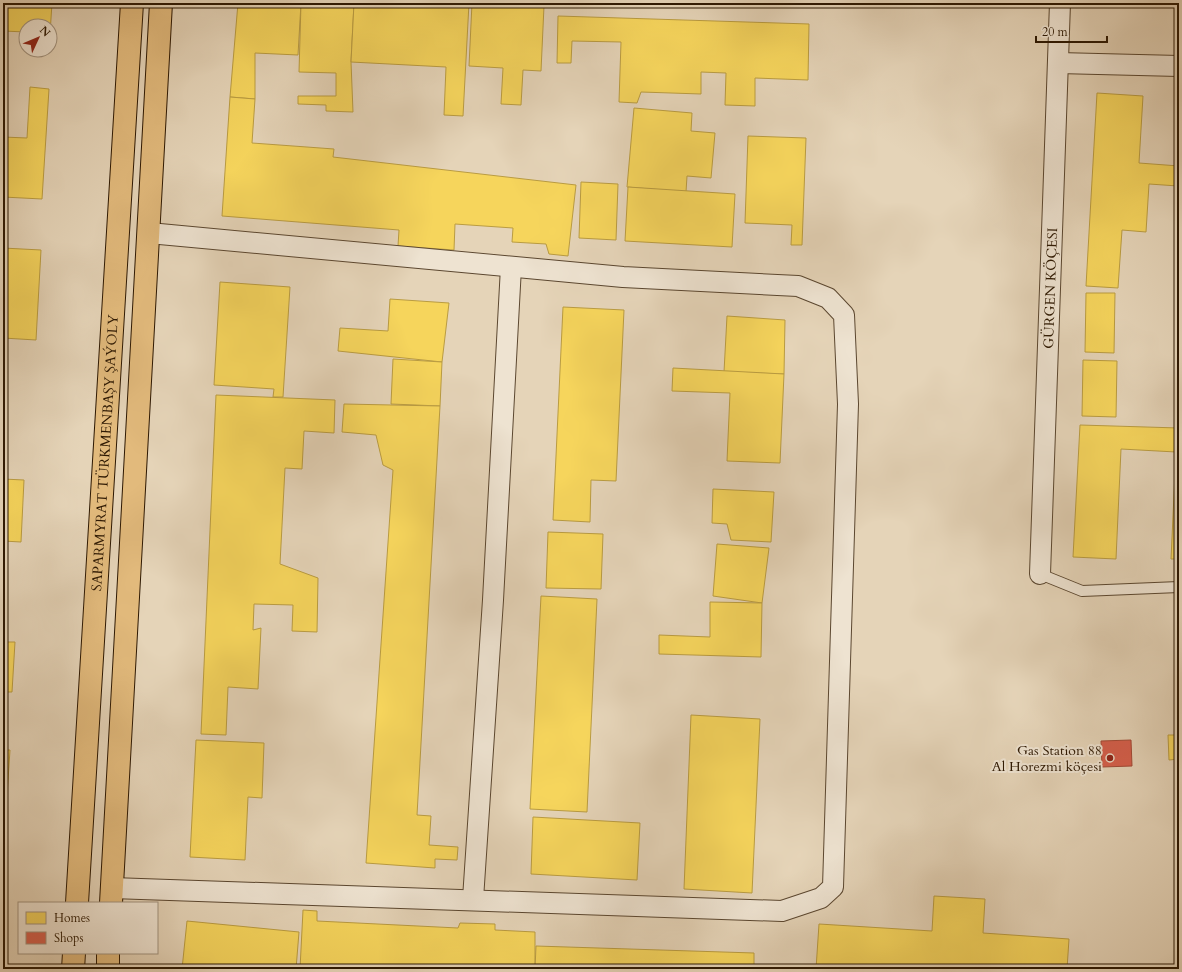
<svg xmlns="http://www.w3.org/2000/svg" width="1182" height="972" font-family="Cardo,serif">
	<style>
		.homes { fill: #f6d55c; stroke: #ba9c41 }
		.shops { fill: #d6604d; stroke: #a34a36 }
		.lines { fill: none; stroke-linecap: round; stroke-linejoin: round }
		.lane-casing { stroke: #5b4730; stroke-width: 12 }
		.street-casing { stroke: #5b4730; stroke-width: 22 }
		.primary-casing { stroke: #2d1802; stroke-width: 24 }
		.lane { stroke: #eee3d1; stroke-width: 10 }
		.street { stroke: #eee3d1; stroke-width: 20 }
		.primary { stroke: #e2ba7c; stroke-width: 22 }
		.poi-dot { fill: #8f2418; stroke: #eee3d1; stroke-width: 1.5 }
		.labels { text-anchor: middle; stroke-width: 4; stroke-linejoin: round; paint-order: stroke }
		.street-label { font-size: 14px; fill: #2d1802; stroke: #eee3d1 }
		.poi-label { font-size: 14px; fill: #2d1802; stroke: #eee3d1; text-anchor: end }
	</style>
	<rect width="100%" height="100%" fill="#e5d4b8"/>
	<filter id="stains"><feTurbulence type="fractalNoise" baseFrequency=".005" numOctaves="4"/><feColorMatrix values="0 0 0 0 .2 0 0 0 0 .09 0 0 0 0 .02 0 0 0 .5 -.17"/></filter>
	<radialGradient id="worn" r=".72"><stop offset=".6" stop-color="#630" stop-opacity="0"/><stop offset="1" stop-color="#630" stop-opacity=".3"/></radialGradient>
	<g class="homes">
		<path d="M 3,3 L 52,3 L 50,34 L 50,26 L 26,26 L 26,32 L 3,31 Z"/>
		<path d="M 238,3 L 301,3 L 298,55 L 255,53 L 255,99 L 230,97 Z"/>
		<path d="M 301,3 L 354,3 L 351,62 L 353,112 L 326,111 L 326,105 L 298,104 L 298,96 L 336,96 L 336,73 L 299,72 Z"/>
		<path d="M 354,3 L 469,3 L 463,116 L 444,115 L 446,67 L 351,62 Z"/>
		<path d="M 472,3 L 544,6 L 541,71 L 523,70 L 521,105 L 501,104 L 503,68 L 469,66 Z"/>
		<path d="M 558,16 L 809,24 L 808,80 L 755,78 L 755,106 L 725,105 L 726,73 L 701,72 L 701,94 L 641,92 L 637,103 L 619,102 L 621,42 L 572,41 L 571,63 L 557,63 Z"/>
		<path d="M 30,87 L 49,89 L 42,199 L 3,197 L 3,137 L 27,138 Z"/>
		<path d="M 1097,93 L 1143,96 L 1139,163 L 1179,166 L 1178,186 L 1149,184 L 1146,232 L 1122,230 L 1118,288 L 1086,286 Z"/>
		<rect x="1175" y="94" width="4" height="18"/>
		<path d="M 230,97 L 255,99 L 252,143 L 334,149 L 333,157 L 576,185 L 568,256 L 549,254 L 546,244 L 512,242 L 513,228 L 455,224 L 454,250 L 398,246 L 399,230 L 222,216 Z"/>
		<path d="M 634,108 L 692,113 L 691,131 L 715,133 L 711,178 L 687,176 L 686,192 L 627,187 Z"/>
		<path d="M 748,136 L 806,138 L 802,245 L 791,245 L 792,225 L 745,223 Z"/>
		<path d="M 581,182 L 618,184 L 616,240 L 579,238 Z"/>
		<path d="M 628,187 L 735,194 L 732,247 L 625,241 Z"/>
		<path d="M 3,248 L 41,250 L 36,340 L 3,338 Z"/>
		<path d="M 220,282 L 290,287 L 283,397 L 273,397 L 274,389 L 214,385 Z"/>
		<path d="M 1086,293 L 1115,293 L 1114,353 L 1085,352 Z"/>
		<path d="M 390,299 L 449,303 L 442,362 L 338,351 L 340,328 L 388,331 Z"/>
		<path d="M 563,307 L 624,310 L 616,481 L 591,480 L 590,522 L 553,520 Z"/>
		<path d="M 727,316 L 785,320 L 784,374 L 724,372 Z"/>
		<path d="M 393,359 L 442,362 L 440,406 L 391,404 Z"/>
		<path d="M 1083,360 L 1117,361 L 1116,417 L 1082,416 Z"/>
		<path d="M 673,368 L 784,374 L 780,463 L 727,461 L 730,393 L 672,391 Z"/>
		<path d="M 216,395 L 335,400 L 334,433 L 304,431 L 302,469 L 285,468 L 280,564 L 318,578 L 317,632 L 292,631 L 293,605 L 254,604 L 253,630 L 261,628 L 258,689 L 228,687 L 226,735 L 201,734 Z"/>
		<path d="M 344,404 L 440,406 L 417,815 L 431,816 L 429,845 L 458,847 L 457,860 L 435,859 L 435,868 L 366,863 L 393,470 L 383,465 L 376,435 L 342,432 Z"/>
		<path d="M 1080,425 L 1179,428 L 1179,559 L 1171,559 L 1176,452 L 1121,449 L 1116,559 L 1073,557 Z"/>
		<path d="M 3,479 L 24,480 L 21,542 L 3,541 Z"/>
		<path d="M 713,489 L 774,492 L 771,542 L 731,540 L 727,524 L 712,523 Z"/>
		<path d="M 548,532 L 603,534 L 601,589 L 546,588 Z"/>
		<path d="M 717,544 L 769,548 L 762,603 L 713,596 Z"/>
		<path d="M 541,596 L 597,599 L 587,812 L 530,809 Z"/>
		<path d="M 710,602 L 762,603 L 761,657 L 659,654 L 659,635 L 710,637 Z"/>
		<path d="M 3,642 L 15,642 L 12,692 L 3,692 Z"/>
		<path d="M 691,715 L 760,719 L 752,893 L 684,889 Z"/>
		<path d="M 1168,735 L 1179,735 L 1179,759 L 1169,760 Z"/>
		<path d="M 196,740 L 264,743 L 262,798 L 248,797 L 245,860 L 190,857 Z"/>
		<path d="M 3,750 L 10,750 L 6,811 L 3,811 Z"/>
		<path d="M 533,817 L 640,823 L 637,880 L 531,874 Z"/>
		<path d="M 934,896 L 985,899 L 983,933 L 1069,939 L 1067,969 L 915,969 L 866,966 L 866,969 L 816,969 L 819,924 L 932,931 Z"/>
		<path d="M 303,910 L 317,911 L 317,921 L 458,928 L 460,923 L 495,924 L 495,930 L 535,932 L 535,969 L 300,969 Z"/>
		<path d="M 187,921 L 299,932 L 296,969 L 182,969 Z"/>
		<path d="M 536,946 L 754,953 L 754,969 L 535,969 Z"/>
	</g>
	<path class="shops" d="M 1131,740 L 1132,766 L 1102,767 L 1101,741 Z"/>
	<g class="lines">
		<defs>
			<path id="lane" d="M 1040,574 L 1082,591 L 1179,587"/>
			<g id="street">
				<path d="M 1058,63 L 1179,66"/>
				<path id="s1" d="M 1040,574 L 1060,3"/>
				<path d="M 112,888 L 782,911 L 821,898 L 833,887 L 848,404 L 844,315 L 828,298 L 798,286 L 623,277 L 149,233"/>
				<path d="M 473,899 L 493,600 L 511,267"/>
			</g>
			<g id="primary">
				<path id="s2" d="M 77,903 L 132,3"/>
				<path d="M 111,903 L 161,3"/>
				<path d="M 73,969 L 74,953"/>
				<path d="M 108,969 L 108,953"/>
			</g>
		</defs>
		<use href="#lane" class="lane-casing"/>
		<use href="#street" class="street-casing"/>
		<use href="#primary" class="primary-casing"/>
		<use href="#lane" class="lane"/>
		<use href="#street" class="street"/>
		<use href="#primary" class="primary"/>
	</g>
	<circle class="poi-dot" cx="1110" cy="758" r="4"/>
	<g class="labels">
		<g class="street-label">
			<text dy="5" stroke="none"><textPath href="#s1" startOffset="286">GÜRGEN KÖÇESI</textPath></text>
			<text dy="5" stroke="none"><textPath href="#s2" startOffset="451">SAPARMYRAT TÜRKMENBAŞY ŞAÝOLY</textPath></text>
		</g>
		<g class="poi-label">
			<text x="1102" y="755">Gas Station 88<tspan x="1102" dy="16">Al Horezmi köçesi</tspan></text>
		</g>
	</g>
	<rect width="1182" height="972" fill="none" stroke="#e5d4b8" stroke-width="16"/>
	<rect x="4" y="4" width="1174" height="964" fill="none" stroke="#2d1802" stroke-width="2"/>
	<rect x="8" y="8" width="1166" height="956" fill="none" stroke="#2d1802"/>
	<rect x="18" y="902" width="140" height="52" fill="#eee3d1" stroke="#a1927e"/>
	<rect x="26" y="912" width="20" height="12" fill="#f6d55c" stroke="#a1927e"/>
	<text x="54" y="922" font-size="12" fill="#2d1802">Homes</text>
	<rect x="26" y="932" width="20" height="12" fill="#d6604d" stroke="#a1927e"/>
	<text x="54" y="942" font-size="12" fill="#2d1802">Shops</text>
	<g transform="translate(38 38) rotate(46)"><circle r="19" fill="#eee3d1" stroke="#a1927e"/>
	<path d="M0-3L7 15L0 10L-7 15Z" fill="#8f2418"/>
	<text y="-6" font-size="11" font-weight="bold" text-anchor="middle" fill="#2d1802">N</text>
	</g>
	<path d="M1036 36v6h71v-6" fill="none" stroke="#2d1802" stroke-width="2"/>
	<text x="1042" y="36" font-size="12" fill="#2d1802" stroke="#eee3d1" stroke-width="3" paint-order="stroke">20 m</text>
	<rect width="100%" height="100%" filter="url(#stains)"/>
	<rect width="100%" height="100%" fill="url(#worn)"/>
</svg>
